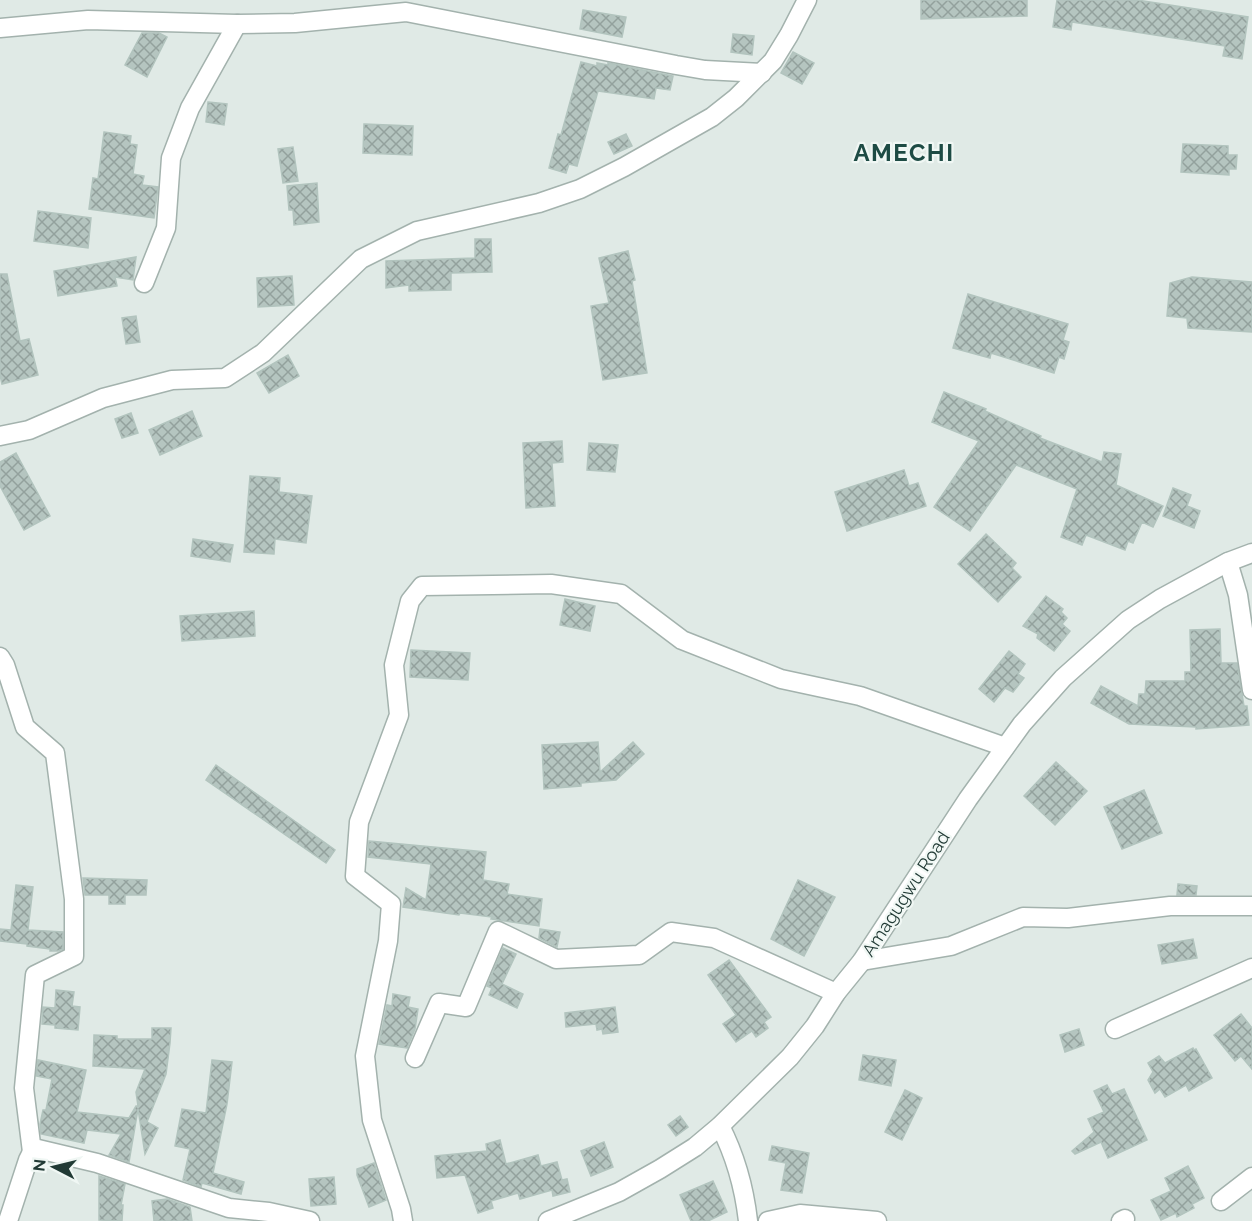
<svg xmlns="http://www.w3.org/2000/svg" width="1252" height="1221" font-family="Raleway,sans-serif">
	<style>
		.building { fill: url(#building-cross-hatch); stroke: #b2c4be; stroke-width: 1.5 }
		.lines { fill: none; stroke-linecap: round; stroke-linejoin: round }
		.minor-casing { stroke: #a3b2ad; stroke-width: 21 }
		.minor { stroke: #fff; stroke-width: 18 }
		.labels { text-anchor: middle; stroke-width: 4.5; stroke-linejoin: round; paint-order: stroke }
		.street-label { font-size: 18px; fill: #213a35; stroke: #f0f7f4 }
		.district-label { font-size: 24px; font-weight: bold; letter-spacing: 1.5px; fill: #1d4b44; stroke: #f0f7f4 }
	</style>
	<defs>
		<pattern id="building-cross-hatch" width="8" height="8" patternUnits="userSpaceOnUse" patternTransform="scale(1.5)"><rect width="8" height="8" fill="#b5c5c0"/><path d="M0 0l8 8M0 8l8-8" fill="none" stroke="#93a19d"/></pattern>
	</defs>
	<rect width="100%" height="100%" fill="#e0eae6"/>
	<g class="building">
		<path d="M 921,0 L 1027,0 L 1027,16 L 921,19 Z"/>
		<path d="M 1057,0 L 1137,0 L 1248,17 L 1242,59 L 1223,56 L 1225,46 L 1072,22 L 1071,30 L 1053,27 Z"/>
		<path d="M 583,10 L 626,17 L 622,37 L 580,29 Z"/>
		<path d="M 142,33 L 159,33 L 167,37 L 147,77 L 125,65 Z"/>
		<path d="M 733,34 L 754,36 L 752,55 L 731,52 Z"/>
		<path d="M 793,52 L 814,63 L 802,84 L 781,73 Z"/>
		<path d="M 581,62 L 597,66 L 597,63 L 608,65 L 608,63 L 673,76 L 670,90 L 656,88 L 654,99 L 598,91 L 577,166 L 569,164 L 566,173 L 549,168 L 558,134 L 561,135 Z"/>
		<path d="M 208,102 L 227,104 L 224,125 L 206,122 Z"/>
		<path d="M 364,124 L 413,126 L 412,155 L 363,153 Z"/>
		<path d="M 104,132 L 131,136 L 130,144 L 137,145 L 133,174 L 144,176 L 142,185 L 158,187 L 154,218 L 89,209 L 93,178 L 98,179 Z"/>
		<path d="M 626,134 L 632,146 L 614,154 L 608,142 Z"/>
		<path d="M 1183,144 L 1228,146 L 1228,155 L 1237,155 L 1236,169 L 1229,169 L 1229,175 L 1181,172 Z"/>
		<path d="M 293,147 L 298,181 L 283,183 L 278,149 Z"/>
		<path d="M 317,183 L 319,222 L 294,225 L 293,210 L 289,210 L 287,186 Z"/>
		<path d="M 38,211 L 91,218 L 88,248 L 34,241 Z"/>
		<path d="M 475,239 L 491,239 L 492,272 L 451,273 L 451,290 L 409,291 L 409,285 L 386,288 L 386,261 L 475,258 Z"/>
		<path d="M 628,251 L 635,280 L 632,281 L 647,373 L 603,380 L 591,306 L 609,303 L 599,258 Z"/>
		<path d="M 136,257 L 133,280 L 115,277 L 117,286 L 58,296 L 54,271 Z"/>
		<path d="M 0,274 L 7,274 L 20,341 L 29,339 L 38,375 L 2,384 L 0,375 Z"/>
		<path d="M 292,276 L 294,305 L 258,307 L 257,278 Z"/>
		<path d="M 1192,277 L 1252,282 L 1252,332 L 1188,328 L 1187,318 L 1167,316 L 1170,283 Z"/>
		<path d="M 968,294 L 1068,324 L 1063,340 L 1069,342 L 1064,359 L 1059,357 L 1054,373 L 991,353 L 990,358 L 953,348 Z"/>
		<path d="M 136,316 L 140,342 L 126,344 L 122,318 Z"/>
		<path d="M 288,355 L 299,376 L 269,393 L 257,373 Z"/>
		<path d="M 944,392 L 986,409 L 985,411 L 1041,436 L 1040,438 L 1102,462 L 1104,452 L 1121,454 L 1116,485 L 1163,506 L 1153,527 L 1142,522 L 1133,543 L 1128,541 L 1125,550 L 1086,535 L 1082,545 L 1061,537 L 1077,489 L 1016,465 L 970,531 L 934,507 L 979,441 L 932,422 Z"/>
		<path d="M 192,411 L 202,436 L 160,455 L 149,430 Z"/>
		<path d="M 131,413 L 138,433 L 122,438 L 115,419 Z"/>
		<path d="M 562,441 L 563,462 L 552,463 L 555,506 L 526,508 L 523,443 Z"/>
		<path d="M 589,443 L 618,445 L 615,472 L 587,470 Z"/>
		<path d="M 16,453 L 50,516 L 24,530 L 0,486 L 0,462 Z"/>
		<path d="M 904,470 L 909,486 L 918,483 L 926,506 L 847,531 L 835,492 Z"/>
		<path d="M 250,476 L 280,478 L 279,492 L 312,496 L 306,543 L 275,539 L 274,554 L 244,552 Z"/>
		<path d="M 1173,488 L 1191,495 L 1187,506 L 1200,511 L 1194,528 L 1163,516 Z"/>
		<path d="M 986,534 L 1016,563 L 1012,568 L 1021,577 L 998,602 L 958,564 Z"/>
		<path d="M 193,539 L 233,545 L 230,562 L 191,556 Z"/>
		<path d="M 1046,596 L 1063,609 L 1061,612 L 1067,618 L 1062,624 L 1070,631 L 1054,651 L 1037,638 L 1038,634 L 1023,626 Z"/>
		<path d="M 565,599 L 595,606 L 590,631 L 560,625 Z"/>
		<path d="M 254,611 L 255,636 L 182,641 L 180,616 Z"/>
		<path d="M 1220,629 L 1221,663 L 1237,663 L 1244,706 L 1247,706 L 1249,725 L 1196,729 L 1196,727 L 1129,724 L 1091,703 L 1101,686 L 1138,706 L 1139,694 L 1145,694 L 1146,681 L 1185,681 L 1185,672 L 1191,672 L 1190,630 Z"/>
		<path d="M 411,650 L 470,653 L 468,680 L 410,677 Z"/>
		<path d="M 1009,651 L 1025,664 L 1018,674 L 1024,678 L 1013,692 L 1005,688 L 994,702 L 979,689 Z"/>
		<path d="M 598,742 L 600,772 L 633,742 L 644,754 L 616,780 L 581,783 L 581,786 L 544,789 L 542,745 Z"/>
		<path d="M 1056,762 L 1087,791 L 1055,825 L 1024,796 Z"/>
		<path d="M 216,765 L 335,850 L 326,863 L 206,780 Z"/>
		<path d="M 1144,790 L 1162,833 L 1122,849 L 1104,807 Z"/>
		<path d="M 369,841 L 486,852 L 483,880 L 509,884 L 507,894 L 542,899 L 539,926 L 491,919 L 492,917 L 460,913 L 459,915 L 403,907 L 406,888 L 426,900 L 431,864 L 368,857 Z"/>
		<path d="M 83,878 L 147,880 L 146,895 L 125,895 L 125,904 L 109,904 L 109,895 L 85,895 Z"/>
		<path d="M 798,880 L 835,897 L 804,956 L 771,939 Z"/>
		<path d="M 1178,884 L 1197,886 L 1196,895 L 1177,895 Z"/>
		<path d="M 16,885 L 33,887 L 28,930 L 63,932 L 63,949 L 58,951 L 50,951 L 50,949 L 27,946 L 27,944 L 0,941 L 0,929 L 11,930 Z"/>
		<path d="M 540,929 L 560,932 L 557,947 L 539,938 Z"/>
		<path d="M 1193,939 L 1197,958 L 1162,964 L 1158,945 Z"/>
		<path d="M 503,948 L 516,954 L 502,984 L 523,994 L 517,1008 L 489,995 L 492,988 L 487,986 Z"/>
		<path d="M 729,960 L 771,1017 L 764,1022 L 768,1028 L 756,1037 L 752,1031 L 736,1042 L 723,1024 L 736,1015 L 708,975 Z"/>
		<path d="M 56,990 L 74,992 L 72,1006 L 80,1007 L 78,1030 L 55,1028 L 55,1025 L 42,1024 L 43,1007 L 55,1008 Z"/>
		<path d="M 393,994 L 410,997 L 408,1007 L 418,1009 L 415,1029 L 407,1048 L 379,1044 L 387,1005 L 392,1006 Z"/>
		<path d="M 615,1007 L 618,1032 L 603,1034 L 602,1029 L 597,1030 L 596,1024 L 566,1027 L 565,1013 Z"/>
		<path d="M 1241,1014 L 1252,1028 L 1252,1069 L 1241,1056 L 1235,1061 L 1214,1035 Z"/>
		<path d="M 152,1028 L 171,1028 L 170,1043 L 166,1074 L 147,1122 L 158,1128 L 145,1154 L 138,1109 L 129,1162 L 109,1155 L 121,1134 L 87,1130 L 84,1143 L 41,1134 L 40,1124 L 43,1110 L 46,1110 L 52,1079 L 36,1076 L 38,1060 L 86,1070 L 77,1112 L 129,1118 L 136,1106 L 138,1106 L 136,1092 L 145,1069 L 93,1066 L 94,1035 L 117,1036 L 117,1039 L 152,1039 Z"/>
		<path d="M 1079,1029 L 1084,1045 L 1065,1052 L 1060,1035 Z"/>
		<path d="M 1193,1048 L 1194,1050 L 1196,1049 L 1212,1078 L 1189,1091 L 1186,1085 L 1165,1097 L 1160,1089 L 1155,1093 L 1148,1080 L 1153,1072 L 1148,1063 L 1159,1056 L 1165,1063 Z"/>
		<path d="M 863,1055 L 896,1060 L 891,1086 L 859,1080 Z"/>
		<path d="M 212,1060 L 232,1062 L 227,1104 L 213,1173 L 244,1182 L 241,1194 L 202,1183 L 201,1187 L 183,1180 L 190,1149 L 175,1146 L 182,1109 L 206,1113 Z"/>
		<path d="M 1107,1085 L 1112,1094 L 1124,1089 L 1147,1140 L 1108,1158 L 1101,1142 L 1075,1154 L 1072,1151 L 1094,1132 L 1088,1119 L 1104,1112 L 1094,1091 Z"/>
		<path d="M 905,1090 L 922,1098 L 902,1140 L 885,1132 Z"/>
		<path d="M 680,1116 L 688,1127 L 676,1136 L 668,1125 Z"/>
		<path d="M 500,1140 L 506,1164 L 538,1155 L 541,1166 L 557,1162 L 562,1180 L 567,1179 L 570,1192 L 553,1196 L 552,1190 L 520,1199 L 518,1193 L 491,1201 L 493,1208 L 478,1213 L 465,1175 L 437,1178 L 435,1156 L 487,1151 L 486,1144 Z"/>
		<path d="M 604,1142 L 613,1167 L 591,1176 L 581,1151 Z"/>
		<path d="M 772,1146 L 809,1153 L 802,1193 L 781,1190 L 786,1163 L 769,1160 Z"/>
		<path d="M 374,1163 L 386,1200 L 369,1207 L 357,1175 L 357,1169 Z"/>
		<path d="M 1188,1166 L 1204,1198 L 1192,1204 L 1194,1208 L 1177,1217 L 1176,1213 L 1161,1220 L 1151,1200 L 1171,1191 L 1165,1178 Z"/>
		<path d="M 99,1176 L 125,1184 L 121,1205 L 123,1205 L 122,1221 L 99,1220 Z"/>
		<path d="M 334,1177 L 336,1204 L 311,1206 L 309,1179 Z"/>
		<path d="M 713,1181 L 727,1212 L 708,1221 L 691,1221 L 680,1195 Z"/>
		<path d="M 167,1199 L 190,1207 L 192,1221 L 154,1221 L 152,1201 Z"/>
	</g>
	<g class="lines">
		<defs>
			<g id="minor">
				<path d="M 0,28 L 88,20 L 237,24 L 295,23 L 406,12 L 676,65 L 705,70 L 762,73"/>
				<path d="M 144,283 L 166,228 L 171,158 L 190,108 L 237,24"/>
				<path d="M 0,436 L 29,430 L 103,398 L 172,380 L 225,378 L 263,353 L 361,259 L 417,231 L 539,203 L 580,189 L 624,167 L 712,117 L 736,98 L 773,61 L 789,35 L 807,0"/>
				<path d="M 1228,562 L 1238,595 L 1252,690"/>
				<path d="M 0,657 L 5,665 L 25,727 L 55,753 L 74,899 L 74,956 L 35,975 L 24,1088 L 32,1152"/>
				<path d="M 862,961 L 951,946 L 1023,917 L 1068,918 L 1170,906 L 1252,906"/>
				<path d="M 1115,1029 L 1252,968"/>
				<path d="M 415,1058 L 439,1003 L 466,1007 L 498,931 L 556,959 L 639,955 L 671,932 L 714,938 L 836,993"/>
				<path d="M 720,1126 C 736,1157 744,1186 748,1221"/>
				<path d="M 1221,1201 L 1252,1177"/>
				<path d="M 8,1221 L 28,1160 L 32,1152 L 38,1149 L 97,1163 L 229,1208 L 269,1212 L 310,1221"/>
				<path d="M 403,1221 L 401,1209 L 372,1120 L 365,1056 L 388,941 L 391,904 L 355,876 L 359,822 L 399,715 L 394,665 L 410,601 L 422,586 L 551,584 L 621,594 L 682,640 L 781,679 L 860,696 L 1005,747"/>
				<path d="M 548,1221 L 619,1192 L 660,1169 L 695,1147 L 720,1126 L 790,1057 L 815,1026 L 836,993 L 862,961 L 968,799 L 1022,724 L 1063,678 L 1128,620 L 1160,599 L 1228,562 L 1252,553"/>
				<path d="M 768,1221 L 800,1214 L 877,1221"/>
				<path d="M 1121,1221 L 1125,1219"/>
			</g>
		</defs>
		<use href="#minor" class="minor-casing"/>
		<use href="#minor" class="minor"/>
	</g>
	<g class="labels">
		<g class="street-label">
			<text transform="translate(906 894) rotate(-57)" y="6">Amagugwu Road</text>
		</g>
		<g class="district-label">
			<text x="904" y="161">AMECHI</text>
		</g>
	</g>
	<g transform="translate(54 1167) rotate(277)" stroke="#f0f7f4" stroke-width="4.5" paint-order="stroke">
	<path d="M0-4.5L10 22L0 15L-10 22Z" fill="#213a35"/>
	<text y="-9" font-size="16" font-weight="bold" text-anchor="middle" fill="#213a35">N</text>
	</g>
</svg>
